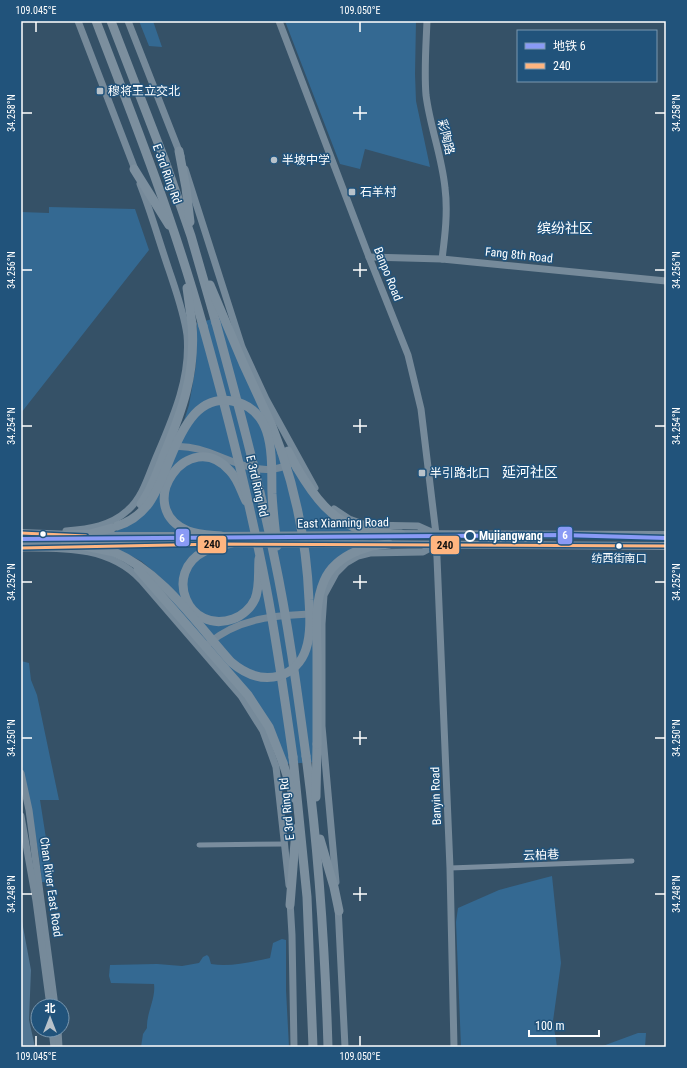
<svg xmlns="http://www.w3.org/2000/svg" width="687" height="1068" font-family="'Roboto Condensed','Noto Sans SC',sans-serif">
	<style>
		.green { fill: #346992 }
		.water { fill: #527693 }
		.lines { fill: none; stroke-linecap: round; stroke-linejoin: round }
		.street { stroke: #7a8d9e; stroke-width: 5 }
		.secondary { stroke: #768a9a; stroke-width: 7 }
		.primary { stroke: #788c9d; stroke-width: 8 }
		.highway { stroke: #7c8f9e; stroke-width: 9 }
		.highway-bridge { stroke: #7c8f9e; stroke-width: 9 }
		.bus-1-casing { stroke: #21537b; stroke-width: 6 }
		.bus-1 { stroke: #ffb580; stroke-width: 3 }
		.metro-1-casing { stroke: #21537b; stroke-width: 7 }
		.metro-1 { stroke: #899af5; stroke-width: 4 }
		.ticks { fill: none; stroke: #fff; stroke-width: 1.5 }
		.poi-dot { fill: #b8c2ca; stroke: #21537b; stroke-width: 1.5 }
		.bus-dot { fill: #fff; stroke: #21537b; stroke-width: 1.5 }
		.stop-dot { fill: #21537b; stroke: #fff; stroke-width: 2 }
		.labels { text-anchor: middle; stroke-width: 3; stroke-linejoin: round; paint-order: stroke }
		.bus-label { font-size: 11px; fill: #fff; stroke: #21537b }
		.poi-label { font-size: 12px; fill: #fff; stroke: #21537b; text-anchor: start }
		.street-label { font-size: 12px; fill: #fff; stroke: #21537b }
		.stop-label { font-size: 12px; font-weight: bold; fill: #fff; stroke: #21537b; text-anchor: start }
		.quarter-label { font-size: 14px; fill: #fff; stroke: #21537b }
		.line-badge { stroke: #21537b; stroke-width: 1.5 }
		.badge-label { font-size: 11px; text-anchor: middle; font-weight: bold; fill: #fff }
		.pale-badge-label { font-size: 11px; text-anchor: middle; font-weight: bold; fill: #111 }
		.neatline { fill: none; stroke: #fff; stroke-width: 1.5 }
		.ticks-label { font-size: 10px; text-anchor: middle; fill: #fff }
	</style>
	<rect width="100%" height="100%" fill="#355167"/>
	<g class="green">
		<path d="M 139,21 L 153,21 L 162,47 L 149,46 Z"/>
		<path d="M 285,21 L 416,21 L 415,74 L 416,101 L 430,167 L 365,149 L 360,169 L 340,164 Z"/>
		<path d="M 49,207 L 135,209 L 149,250 L 21,413 L 21,212 L 49,213 Z"/>
		<path d="M 220,317 L 246,378 L 306,486 L 357,531 L 358,548 L 326,574 L 315,762 L 286,764 L 170,599 L 160,577 L 141,561 L 111,546 L 112,533 L 135,521 L 183,424 L 189,405 L 196,365 L 197,323 Z"/>
		<path d="M 21,661 L 29,663 L 31,680 L 37,695 L 59,800 L 40,800 L 53,883 L 42,882 L 39,856 L 21,761 Z"/>
		<path d="M 552,876 L 561,963 L 553,1021 L 557,1047 L 461,1047 L 456,922 L 458,908 L 499,890 Z"/>
		<path d="M 282,939 L 286,940 L 286,990 L 289,1047 L 141,1047 L 143,1034 L 147,1028 C 146,1014 156,999 154,984 L 111,983 L 109,976 L 110,965 L 157,964 L 182,966 L 199,963 L 203,957 L 207,955 L 209,957 L 211,964 C 231,967 251,962 270,958 L 273,943 Z"/>
		<path d="M 638,1033 L 646,1033 L 645,1047 L 600,1047 Z"/>
	</g>
	<path class="water" d="M 21,916 L 31,970 L 29,1020 L 35,1047 L 21,1047 Z"/>
	<g class="lines">
		<g class="street">
			<path d="M 199,845 L 285,844"/>
			<path d="M 450,868 L 632,861"/>
		</g>
		<g class="secondary">
			<path d="M 78,21 L 136,172"/>
			<path d="M 128,21 L 181,156"/>
			<path d="M 279,21 L 369,257 L 408,355 L 421,409 L 436,534 L 450,868 L 454,1047"/>
			<path d="M 427,21 C 426,46 424,70 426,95 C 430,127 442,156 445,188 C 448,211 445,236 442,259"/>
			<path d="M 185,169 L 242,347 L 266,399 L 315,488"/>
			<path d="M 369,257 L 442,259 L 666,281"/>
			<path d="M 173,447 C 213,442 249,484 290,464"/>
			<path d="M 334,509 L 349,519 L 366,525 L 418,526 L 436,534"/>
			<path d="M 66,531 C 89,529 111,526 128,510 C 142,498 148,477 155,460 C 172,420 191,379 187,335 C 184,313 176,291 169,270 C 159,241 151,212 140,184"/>
			<path d="M 21,548 C 64,548 109,546 141,580 L 241,696 L 263,731 L 276,767 L 289,885"/>
			<path d="M 209,643 C 239,618 276,615 314,614"/>
			<path d="M 21,773 L 29,810 L 55,1006"/>
			<path d="M 21,816 L 36,901 L 50,1006"/>
			<path d="M 336,882 L 322,726 L 322,624 L 324,595 L 336,573 L 346,563 L 358,556 L 370,553 L 423,552 L 436,545"/>
			<path d="M 290,901 L 292,935 L 294,1047"/>
			<path d="M 338,906 L 345,1047"/>
			<path d="M 52,1030 L 54,1047"/>
			<path d="M 58,1030 L 59,1047"/>
		</g>
		<g class="primary">
			<path d="M 21,533 L 73,535"/>
			<path d="M 395,534 L 666,535"/>
			<path d="M 89,536 L 201,536"/>
			<path d="M 215,536 L 375,535"/>
			<path d="M 21,542 L 666,546"/>
		</g>
		<g class="highway">
			<path d="M 96,21 C 135,122 174,222 203,326"/>
			<path d="M 111,21 L 165,161 L 191,236 L 216,323"/>
			<path d="M 179,151 L 186,188 L 190,222"/>
			<path d="M 134,169 L 169,225"/>
			<path d="M 210,285 L 243,363 L 272,426 L 282,453"/>
			<path d="M 187,288 L 192,324"/>
			<path d="M 297,468 C 313,495 332,522 363,530 C 375,534 389,533 401,534"/>
			<path d="M 67,535 L 90,534 L 112,528"/>
			<path d="M 221,536 C 210,535 198,535 188,531 C 131,507 189,424 230,471 C 238,479 241,491 246,501"/>
			<path d="M 65,542 L 114,552"/>
			<path d="M 232,543 C 223,545 213,547 205,551 C 162,572 188,635 233,619 C 242,616 251,608 255,599 C 260,587 258,572 259,559"/>
			<path d="M 357,551 L 372,546 L 389,544"/>
			<path d="M 306,756 C 319,854 325,948 328,1047"/>
			<path d="M 293,757 L 307,897 L 313,1047"/>
			<path d="M 283,763 L 294,798"/>
			<path d="M 316,797 L 317,744"/>
			<path d="M 320,839 L 334,887 L 339,911"/>
			<path d="M 290,905 L 295,842 L 298,827"/>
		</g>
		<g class="highway-bridge">
			<path d="M 216,323 C 237,400 258,477 274,556 C 288,622 297,689 306,756"/>
			<path d="M 203,326 C 227,412 249,498 266,586 C 277,643 285,700 293,757"/>
			<path d="M 288,451 L 297,468"/>
			<path d="M 141,504 C 151,490 157,473 163,457 C 182,411 196,374 192,324"/>
			<path d="M 117,526 C 130,522 141,514 149,503 C 172,472 180,392 232,401 C 277,409 271,461 272,494 C 273,512 275,529 277,546"/>
			<path d="M 114,552 C 163,573 196,623 231,662 C 244,673 261,681 279,676 C 292,672 302,662 306,649 C 311,634 310,616 309,600 C 307,550 298,501 282,453"/>
			<path d="M 138,569 L 248,695 L 269,727 L 283,763"/>
			<path d="M 317,744 C 317,714 317,684 317,654 C 317,631 314,604 324,581 C 330,567 343,557 357,551"/>
		</g>
		<defs>
			<g id="bus-1">
				<path d="M 21,533 L 86,536"/>
				<path d="M 21,548 L 221,544 L 666,546"/>
			</g>
		</defs>
		<use href="#bus-1" class="bus-1-casing"/>
		<use href="#bus-1" class="bus-1"/>
		<defs>
			<path id="metro-1" d="M 21,539 L 561,535 L 666,538"/>
		</defs>
		<use href="#metro-1" class="metro-1-casing"/>
		<use href="#metro-1" class="metro-1"/>
	</g>
	<path class="ticks" d="M 36,22 L 36,32M 360,22 L 360,32M 360,106 L 360,120M 22,113 L 32,113M 353,113 L 367,113M 655,113 L 665,113M 360,263 L 360,277M 22,270 L 32,270M 353,270 L 367,270M 655,270 L 665,270M 360,419 L 360,433M 22,426 L 32,426M 353,426 L 367,426M 655,426 L 665,426M 360,575 L 360,589M 22,582 L 32,582M 353,582 L 367,582M 655,582 L 665,582M 360,731 L 360,745M 22,738 L 32,738M 353,738 L 367,738M 655,738 L 665,738M 360,887 L 360,901M 22,894 L 32,894M 353,894 L 367,894M 655,894 L 665,894M 36,1036 L 36,1046M 360,1036 L 360,1046"/>
	<g class="poi-dot">
		<rect x="96" y="87" width="8" height="8" rx="2"/>
		<circle cx="274" cy="160" r="4"/>
		<rect x="348" y="188" width="8" height="8" rx="2"/>
		<rect x="418" y="469" width="8" height="8" rx="2"/>
	</g>
	<g class="bus-dot">
		<circle cx="43" cy="534" r="3.5"/>
		<circle cx="619" cy="546" r="3.5"/>
	</g>
	<circle class="stop-dot" cx="470" cy="536" r="5"/>
	<g class="labels">
		<g class="bus-label">
			<text x="619" y="562">纺西街南口</text>
		</g>
		<g class="poi-label">
			<text x="108" y="95">穆将王立交北</text>
			<text x="282" y="164">半坡中学</text>
			<text x="360" y="196">石羊村</text>
			<text x="430" y="477">半引路北口</text>
		</g>
		<g class="street-label">
			<text transform="translate(446 137) rotate(76)" y="4">彩陶路</text>
			<text transform="translate(167 174) rotate(70)" y="4">E 3rd Ring Rd</text>
			<text transform="translate(519 255) rotate(6)" y="4">Fang 8th Road</text>
			<text transform="translate(388 274) rotate(68)" y="4">Banpo Road</text>
			<text transform="translate(257 486) rotate(77)" y="4">E 3rd Ring Rd</text>
			<text transform="translate(343 523) rotate(-1)" y="4">East Xianning Road</text>
			<text transform="translate(436 796) rotate(-92)" y="4">Banyin Road</text>
			<text transform="translate(287 809) rotate(-96)" y="4">E 3rd Ring Rd</text>
			<text transform="translate(541 855) rotate(-2)" y="4">云柏巷</text>
			<text transform="translate(51 887) rotate(82)" y="4">Chan River East Road</text>
		</g>
		<g class="stop-label">
			<text x="479" y="540">Mujiangwang</text>
		</g>
		<g class="quarter-label">
			<text x="565" y="233">缤纷社区</text>
			<text x="530" y="477">延河社区</text>
		</g>
	</g>
	<g class="line-badge">
		<rect x="557" y="526" width="16" height="19" rx="4" fill="#899af5"/>
		<rect x="175" y="528" width="15" height="19" rx="4" fill="#899af5"/>
		<rect x="197" y="535" width="30" height="19" rx="4" fill="#ffb580"/>
		<rect x="430" y="535" width="30" height="20" rx="4" fill="#ffb580"/>
	</g>
	<g class="badge-label">
		<text x="565" y="539">6</text>
		<text x="182" y="542">6</text>
	</g>
	<g class="pale-badge-label">
		<text x="212" y="548">240</text>
		<text x="445" y="549">240</text>
	</g>
	<rect width="687" height="1068" fill="none" stroke="#21537b" stroke-width="44"/>
	<rect x="517" y="30" width="140" height="52" fill="#21537b" stroke="#7a98b0"/>
	<rect x="525" y="43" width="20" height="6" fill="#899af5" stroke="#7a98b0"/>
	<text x="553" y="50" font-size="12" fill="#ffffff">地铁 6</text>
	<rect x="525" y="63" width="20" height="6" fill="#ffb580" stroke="#7a98b0"/>
	<text x="553" y="70" font-size="12" fill="#ffffff">240</text>
	<g transform="translate(50 1018)"><circle r="19" fill="#21537b" stroke="#7a98b0"/>
	<path d="M0-3L7 15L0 10L-7 15Z" fill="#b8c2ca"/>
	<text y="-6" font-size="11" font-weight="bold" text-anchor="middle" fill="#ffffff">北</text>
	</g>
	<path d="M529 1030v6h70v-6" fill="none" stroke="#ffffff" stroke-width="2"/>
	<text x="535" y="1030" font-size="12" fill="#ffffff" stroke="#21537b" stroke-width="3" paint-order="stroke">100 m</text>
	<rect x="22" y="22" width="643" height="1024" class="neatline"/>
	<g class="ticks-label">
		<text x="36" y="14">109.045°E</text>
		<text x="360" y="14">109.050°E</text>
		<text transform="translate(11 113) rotate(-90)" y="4">34.258°N</text>
		<text transform="translate(676 113) rotate(-90)" y="4">34.258°N</text>
		<text transform="translate(11 270) rotate(-90)" y="4">34.256°N</text>
		<text transform="translate(676 270) rotate(-90)" y="4">34.256°N</text>
		<text transform="translate(11 426) rotate(-90)" y="4">34.254°N</text>
		<text transform="translate(676 426) rotate(-90)" y="4">34.254°N</text>
		<text transform="translate(11 582) rotate(-90)" y="4">34.252°N</text>
		<text transform="translate(676 582) rotate(-90)" y="4">34.252°N</text>
		<text transform="translate(11 738) rotate(-90)" y="4">34.250°N</text>
		<text transform="translate(676 738) rotate(-90)" y="4">34.250°N</text>
		<text transform="translate(11 894) rotate(-90)" y="4">34.248°N</text>
		<text transform="translate(676 894) rotate(-90)" y="4">34.248°N</text>
		<text x="36" y="1060">109.045°E</text>
		<text x="360" y="1060">109.050°E</text>
	</g>
</svg>
